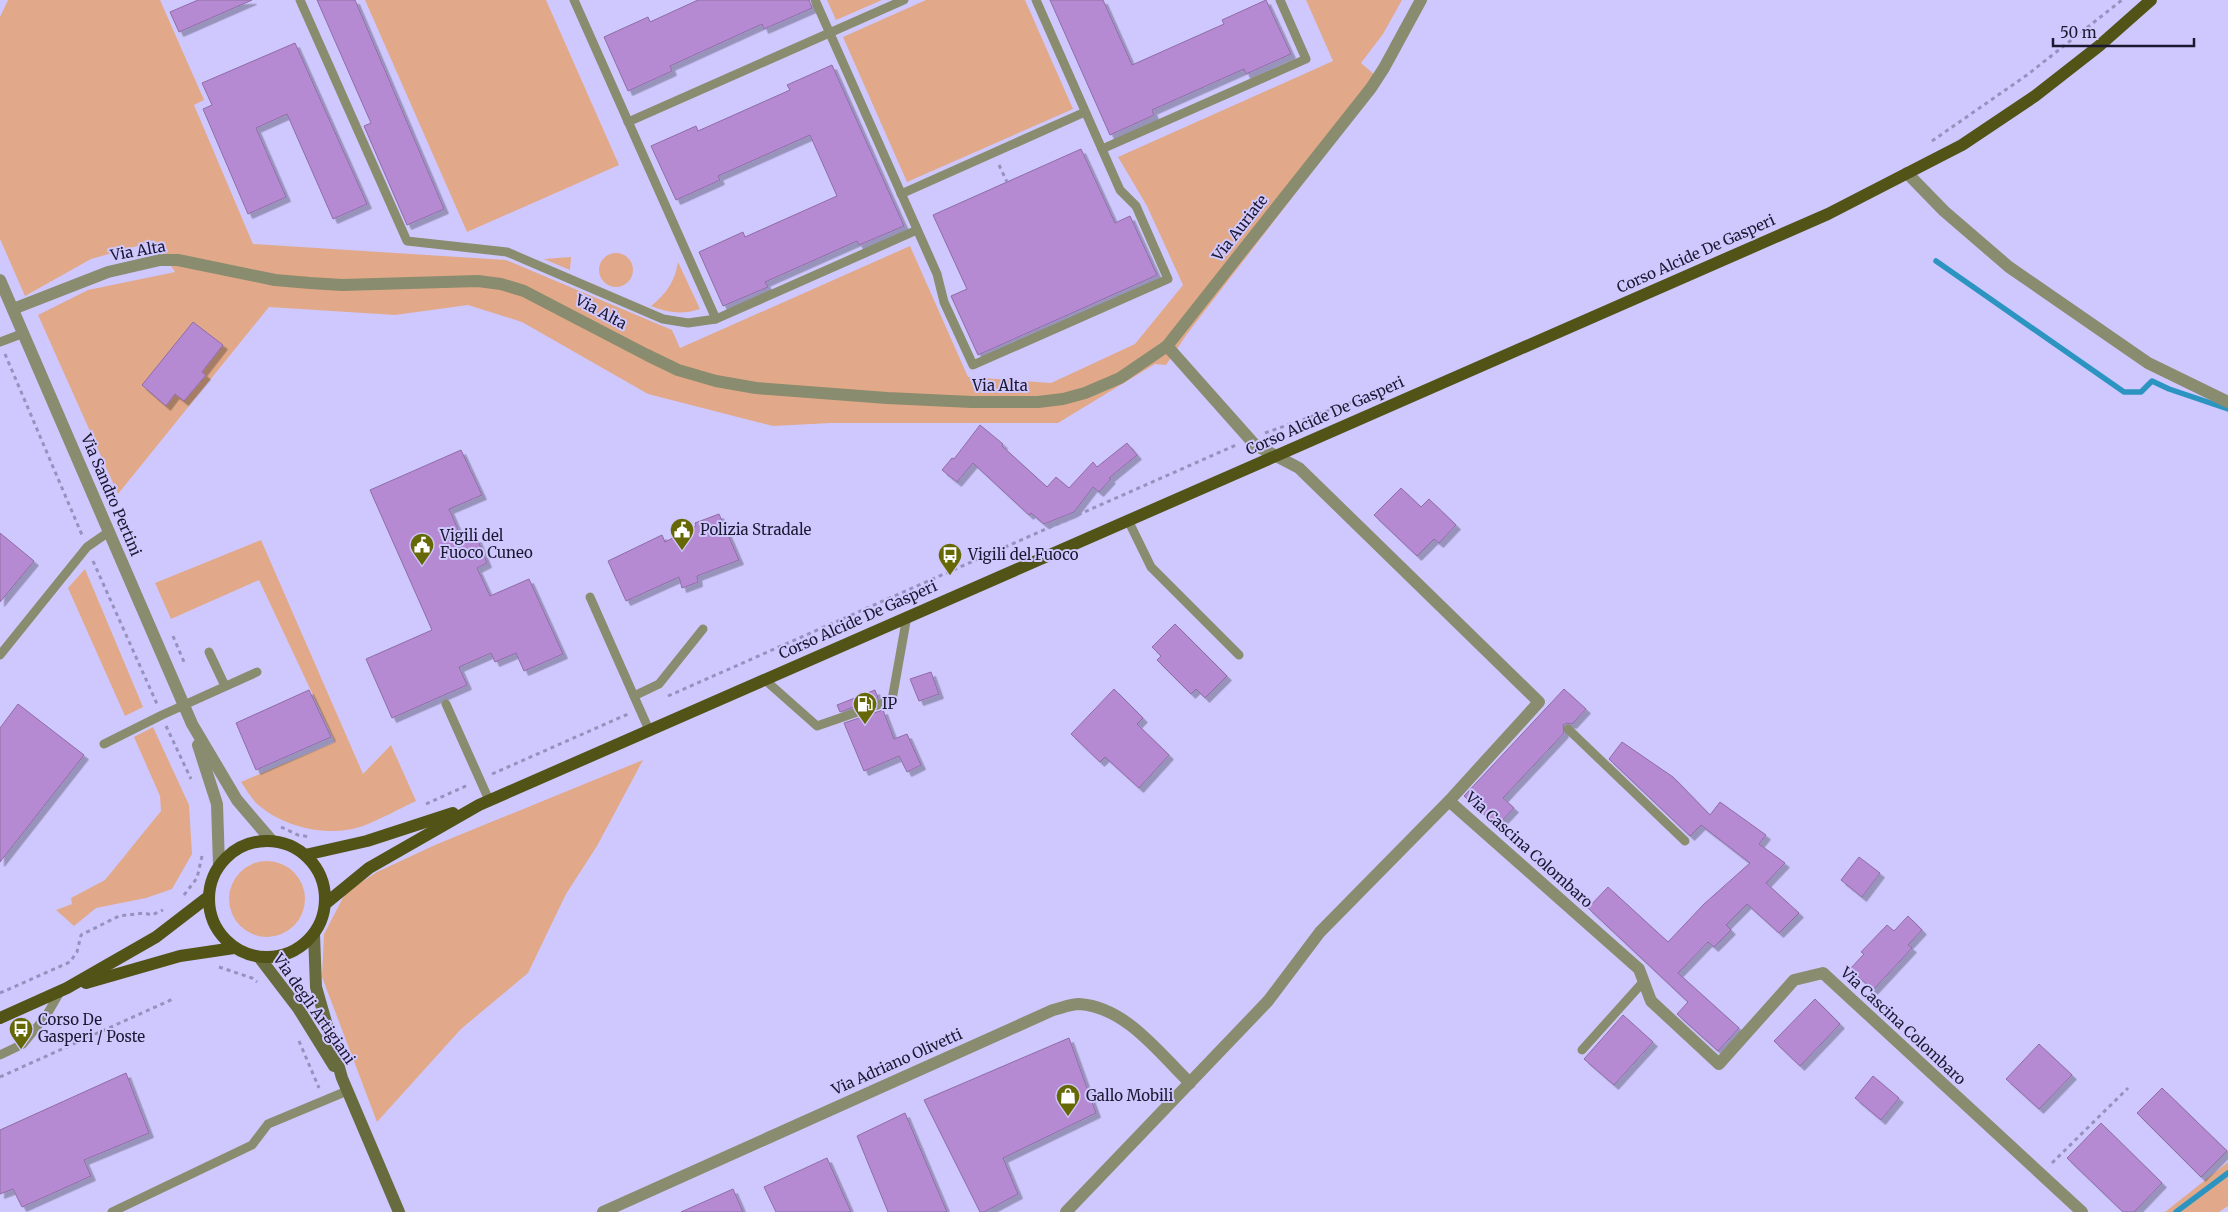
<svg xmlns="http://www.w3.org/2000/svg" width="2228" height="1212" font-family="Merriweather,serif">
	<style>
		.green { fill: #e1a989 }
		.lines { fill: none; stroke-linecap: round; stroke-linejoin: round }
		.stream { stroke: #2c94c0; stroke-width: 5.5 }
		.building { fill: #b68ad2; stroke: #8f6ca6; filter: url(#shadow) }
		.path { stroke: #9791bd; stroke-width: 3; stroke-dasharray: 4 4; stroke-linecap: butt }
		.service { stroke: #898c6e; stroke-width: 9 }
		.minor { stroke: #898c6e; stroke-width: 12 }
		.tertiary { stroke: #898c6e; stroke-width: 12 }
		.secondary { stroke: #686b3e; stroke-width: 12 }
		.primary { stroke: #515317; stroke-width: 12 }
		.labels { text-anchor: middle; stroke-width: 4; stroke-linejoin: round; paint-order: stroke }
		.street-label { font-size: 15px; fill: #1d1831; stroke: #cfc8fe }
		.poi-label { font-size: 15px; fill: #1d1831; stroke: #cfc8fe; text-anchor: start }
	</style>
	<defs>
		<filter id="shadow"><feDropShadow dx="4.5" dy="4.5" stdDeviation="0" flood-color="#0004"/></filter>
	</defs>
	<rect width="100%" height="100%" fill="#cfc8fe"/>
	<g class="green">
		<path d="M 8,0 L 160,0 L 204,100 L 194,105 L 253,244 L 506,260 L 672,330 L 680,348 L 910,246 L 968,377 L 1051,383 L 1135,344 L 1183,285 L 1147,206 L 1118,157 L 1333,61 L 1306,0 L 1402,0 L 1383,34 L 1361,63 L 1382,81 L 1187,334 L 1166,365 L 1155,364 L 1058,423 L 831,423 L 773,426 L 648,394 L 522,322 L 468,305 L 395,315 L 269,307 L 118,494 L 38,315 L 88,290 L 175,272 L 155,241 L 91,259 L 25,296 L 0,239 L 0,17 Z"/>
		<path d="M 365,0 L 546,0 L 619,165 L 467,232 Z"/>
		<path d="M 827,0 L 882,0 L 836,20 Z"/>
		<path d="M 926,0 L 1025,0 L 1073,109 L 907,182 L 843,37 Z"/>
		<circle cx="616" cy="270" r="17"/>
		<path d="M 571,257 L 570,270 L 544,259 Z"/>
		<path d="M 678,262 L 700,309 C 682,315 668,313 651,306 C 667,293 675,281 678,262 Z"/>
		<path d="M 261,540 L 363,774 L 391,745 L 416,801 C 399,809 381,819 363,826 C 330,838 284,828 257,804 C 251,798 246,789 241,782 L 335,742 L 259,580 L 171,619 L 155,583 Z"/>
		<path d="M 85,569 L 143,707 L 125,716 L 68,588 Z"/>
		<path d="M 153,727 L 189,805 L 192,854 L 172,889 L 146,898 L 96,908 L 74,926 L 56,910 L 72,904 L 71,898 L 105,880 L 161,811 L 160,796 L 134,737 Z"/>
		<path d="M 643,760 L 597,846 L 566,894 L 528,973 L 461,1029 L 377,1122 L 322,977 L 324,934 L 346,892 L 377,872 L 435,845 Z"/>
		<circle cx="267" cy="899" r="38"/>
		<path d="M 2228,1162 L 2228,1206 L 2219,1212 L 2165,1212 Z"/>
	</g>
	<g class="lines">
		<g class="stream">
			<path d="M 1936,261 L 2124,392 L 2141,392 L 2152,381 L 2169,389 L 2228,409"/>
			<path d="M 2176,1212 L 2228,1173"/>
		</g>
	</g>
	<g class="building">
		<path d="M 198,0 L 252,0 L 179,32 L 170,12 Z"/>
		<path d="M 317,0 L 355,0 L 444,209 L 407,225 L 364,126 L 371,123 Z"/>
		<path d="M 698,0 L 809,0 L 812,8 L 764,29 L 762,24 L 670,66 L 672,71 L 628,91 L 604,37 L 648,17 L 650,22 Z"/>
		<path d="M 1050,0 L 1103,0 L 1132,65 L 1224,24 L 1222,20 L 1266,0 L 1291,54 L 1246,74 L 1244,69 L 1152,110 L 1154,115 L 1110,135 Z"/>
		<path d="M 295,43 L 367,204 L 333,219 L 287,114 L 256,128 L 286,197 L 248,214 L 203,109 L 212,105 L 202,83 Z"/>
		<path d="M 832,65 L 904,226 L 859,245 L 857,241 L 765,282 L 768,287 L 723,306 L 699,252 L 743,232 L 745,237 L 837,196 L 810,135 L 718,176 L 720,180 L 676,200 L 651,146 L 696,126 L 698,131 L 790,90 L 787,85 Z"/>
		<path d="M 1081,149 L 1115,223 L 1130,216 L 1157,275 L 978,355 L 951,296 L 967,289 L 933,215 Z"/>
		<path d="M 193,322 L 223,345 L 202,372 L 206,375 L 184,401 L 175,394 L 166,406 L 142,385 Z"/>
		<path d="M 980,425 L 1003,444 L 1002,446 L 1047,487 L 1056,477 L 1069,488 L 1093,462 L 1097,467 L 1127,443 L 1137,455 L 1109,478 L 1111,479 L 1099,492 L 1093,487 L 1074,512 L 1044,524 L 1031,513 L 1029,515 L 973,463 L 957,482 L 942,470 L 952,458 L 954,459 Z"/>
		<path d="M 461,450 L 482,495 L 449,509 L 464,543 L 477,538 L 487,563 L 477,568 L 490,596 L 529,579 L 563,654 L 524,671 L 516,653 L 495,662 L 491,653 L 459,667 L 467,685 L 392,718 L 366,659 L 432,630 L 370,490 Z"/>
		<path d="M 1401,488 L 1421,507 L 1429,499 L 1456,525 L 1439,543 L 1434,539 L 1417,556 L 1374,515 Z"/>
		<path d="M 719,514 L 739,560 L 697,576 L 698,582 L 682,588 L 679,577 L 626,601 L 608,561 L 662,535 L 665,542 L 696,526 L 695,523 Z"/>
		<path d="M 0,533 L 34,561 L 0,602 Z"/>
		<path d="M 1175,624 L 1227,676 L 1205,698 L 1196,689 L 1191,694 L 1157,660 L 1161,656 L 1152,647 Z"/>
		<path d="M 931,672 L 939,694 L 919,701 L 910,679 Z"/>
		<path d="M 1114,689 L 1143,718 L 1137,724 L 1169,755 L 1139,788 L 1105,757 L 1100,762 L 1071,734 Z"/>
		<path d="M 1564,689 L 1586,709 L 1572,724 L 1567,723 L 1563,725 L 1564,733 L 1503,798 L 1514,808 L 1497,826 L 1464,796 Z"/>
		<path d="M 309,690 L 331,737 L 256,770 L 236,723 Z"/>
		<path d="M 875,690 L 878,698 L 840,712 L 837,705 Z"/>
		<path d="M 18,704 L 84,755 L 0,862 L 0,728 Z"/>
		<path d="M 883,710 L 894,739 L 907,734 L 921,765 L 907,772 L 899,756 L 864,771 L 844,723 Z"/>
		<path d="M 1622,742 L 1673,777 L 1710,815 L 1720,802 L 1766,835 L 1759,844 L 1785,863 L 1766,883 L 1799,913 L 1779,933 L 1747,904 L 1726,925 L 1731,930 L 1714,947 L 1708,942 L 1678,973 L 1739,1028 L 1718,1051 L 1677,1014 L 1688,1002 L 1588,908 L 1608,887 L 1668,942 L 1704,904 L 1750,863 L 1701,825 L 1690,836 L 1609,759 Z"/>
		<path d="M 1859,857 L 1880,873 L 1862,897 L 1841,880 Z"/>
		<path d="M 1908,916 L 1922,930 L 1908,945 L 1912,948 L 1873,990 L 1850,969 L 1864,954 L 1861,952 L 1887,925 L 1894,931 Z"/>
		<path d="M 1815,999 L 1840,1024 L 1800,1066 L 1774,1041 Z"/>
		<path d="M 1623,1015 L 1653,1042 L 1614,1085 L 1584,1059 Z"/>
		<path d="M 1069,1038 L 1096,1113 L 1003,1158 L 1018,1194 L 984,1212 L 980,1212 L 924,1100 Z"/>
		<path d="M 2039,1044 L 2072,1075 L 2039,1109 L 2006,1079 Z"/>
		<path d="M 126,1073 L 149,1133 L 84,1160 L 91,1176 L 22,1207 L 13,1189 L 0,1194 L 0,1130 Z"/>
		<path d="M 1873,1076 L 1899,1098 L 1881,1120 L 1855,1098 Z"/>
		<path d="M 2162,1088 L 2227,1151 L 2201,1177 L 2137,1113 Z"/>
		<path d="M 905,1113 L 947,1212 L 888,1212 L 857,1136 Z"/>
		<path d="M 2101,1123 L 2162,1183 L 2134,1212 L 2123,1212 L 2067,1158 Z"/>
		<path d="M 827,1158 L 851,1212 L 776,1212 L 764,1187 Z"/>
		<path d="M 733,1189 L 743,1212 L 681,1212 Z"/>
	</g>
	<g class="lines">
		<g class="path">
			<path d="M 1932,141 L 2027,75 L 2122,0"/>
			<path d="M 999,165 L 1007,182"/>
			<path d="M 5,354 L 82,535"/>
			<path d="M 1265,433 L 1367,397"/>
			<path d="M 93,561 L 157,704"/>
			<path d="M 173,636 L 184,662"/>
			<path d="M 668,696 L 1236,445"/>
			<path d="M 166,726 L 191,779"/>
			<path d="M 492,774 L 628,714"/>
			<path d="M 426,804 L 468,785"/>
			<path d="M 281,827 L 298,835 L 311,837"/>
			<path d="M 184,895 L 197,878 L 202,856"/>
			<path d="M 219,967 L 252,978 L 257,982"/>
			<path d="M 0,993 L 70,962 L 77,952 L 81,935 L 119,916 L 144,913 L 152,915 L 163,910"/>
			<path d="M 299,1041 L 319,1088"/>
			<path d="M 0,1077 L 173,999"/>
			<path d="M 2052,1163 L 2128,1088"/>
		</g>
		<g class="service">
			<path d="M 300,0 L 407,241 L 507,252 L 663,319 L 688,323 L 716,319 L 917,230"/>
			<path d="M 574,0 L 716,319"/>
			<path d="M 815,0 L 937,274 L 944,302 L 973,365 L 1168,279 L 1136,206 L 1120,190 L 1036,0"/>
			<path d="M 628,122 L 904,0"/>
			<path d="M 1102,149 L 1306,59 L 1280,0"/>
			<path d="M 901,194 L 1085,112"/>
			<path d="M 0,342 L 24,333"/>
			<path d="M 1128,520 L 1151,567 L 1239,655"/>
			<path d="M 590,597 L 649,730"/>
			<path d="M 209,652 L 225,686"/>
			<path d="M 0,655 L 87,547 L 110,531"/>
			<path d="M 764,679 L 817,726 L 892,700 L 907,616"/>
			<path d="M 634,696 L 659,684 L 703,629"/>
			<path d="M 446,704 L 489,800"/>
			<path d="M 1568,729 L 1685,841"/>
			<path d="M 104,744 L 162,715 L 257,672"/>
			<path d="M 1582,1050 L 1644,981"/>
			<path d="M 0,1055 L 23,1044 L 46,1016 L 60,992"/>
			<path d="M 112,1212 L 252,1145 L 268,1124 L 347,1091"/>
		</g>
		<g class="minor">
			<path d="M 1907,173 L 1944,211 L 2009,267 L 2148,363 L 2228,402"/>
			<path d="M 13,309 L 108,272 L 160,260 L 178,260 L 275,280 L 310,283 L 342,285 L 478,281 L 501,284 L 524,291 L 647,355 L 678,370 L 716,381 L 756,388 L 887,398 L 972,402 L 1038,402 L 1063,399 L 1085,393 L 1120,378 L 1167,346 L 1371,88 L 1384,68 L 1421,0"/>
			<path d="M 1449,801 L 1639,969 L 1651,1001 L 1719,1064 L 1794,980 L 1823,973 L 2082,1212"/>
			<path d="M 603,1212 L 1053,1010 C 1061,1008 1071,1004 1079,1004 C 1126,1007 1159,1053 1190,1083"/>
			<path d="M 1066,1212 L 1268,1001 L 1320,932 L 1449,801 L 1539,702 L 1299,468 L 1255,445 L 1167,346"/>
		</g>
		<g class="tertiary">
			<path d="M 0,280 L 192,724 L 237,800 L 272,841"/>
			<path d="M 198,745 L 217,804 L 219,865"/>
		</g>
		<g class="secondary">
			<path d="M 314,934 L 316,987 L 342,1078 L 399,1212"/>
			<path d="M 259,957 L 298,1008 L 334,1066"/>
		</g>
		<g class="primary">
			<circle cx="267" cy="899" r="58"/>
			<path d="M 305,855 L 367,841 L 453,813"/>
			<path d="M 325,904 L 369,868 L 479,805 L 1828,214 L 1962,145 L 2035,96 L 2099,46 L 2151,0"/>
			<path d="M 86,983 L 180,956 L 234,948"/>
			<path d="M 0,1018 L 67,988 L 156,937 L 208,897"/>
		</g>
	</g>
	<defs>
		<symbol id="civic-pin" viewBox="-11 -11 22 30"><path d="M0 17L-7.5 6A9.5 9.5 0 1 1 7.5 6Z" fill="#666805" stroke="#cfc8fe"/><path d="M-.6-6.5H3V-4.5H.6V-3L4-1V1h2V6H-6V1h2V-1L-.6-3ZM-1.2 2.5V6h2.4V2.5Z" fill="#fff"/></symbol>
		<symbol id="bus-pin" viewBox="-11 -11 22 30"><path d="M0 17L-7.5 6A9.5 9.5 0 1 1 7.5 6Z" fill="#666805" stroke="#cfc8fe"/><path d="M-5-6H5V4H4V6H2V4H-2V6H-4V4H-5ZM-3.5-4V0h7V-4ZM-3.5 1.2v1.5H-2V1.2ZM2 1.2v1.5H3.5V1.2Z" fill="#fff"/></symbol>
		<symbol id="fuel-pin" viewBox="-11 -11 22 30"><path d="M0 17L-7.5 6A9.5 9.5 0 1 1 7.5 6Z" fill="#666805" stroke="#cfc8fe"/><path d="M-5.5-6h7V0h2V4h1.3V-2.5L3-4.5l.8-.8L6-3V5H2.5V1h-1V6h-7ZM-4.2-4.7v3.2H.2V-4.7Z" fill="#fff"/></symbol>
		<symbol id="shop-pin" viewBox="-11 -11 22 30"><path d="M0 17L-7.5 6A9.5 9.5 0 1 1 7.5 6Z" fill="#666805" stroke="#cfc8fe"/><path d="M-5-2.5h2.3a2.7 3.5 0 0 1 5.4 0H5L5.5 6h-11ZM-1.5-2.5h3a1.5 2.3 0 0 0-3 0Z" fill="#fff"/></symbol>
	</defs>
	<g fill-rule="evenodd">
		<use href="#civic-pin" x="668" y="516" width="28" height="38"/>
		<use href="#civic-pin" x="408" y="531" width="28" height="38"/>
		<use href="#bus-pin" x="936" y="541" width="28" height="38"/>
		<use href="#fuel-pin" x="851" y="690" width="28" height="38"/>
		<use href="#bus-pin" x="7" y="1015" width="28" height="38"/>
		<use href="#shop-pin" x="1054" y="1082" width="28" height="38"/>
	</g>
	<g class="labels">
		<g class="street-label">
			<text transform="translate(1240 228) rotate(-52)" y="5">Via Auriate</text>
			<text transform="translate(138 251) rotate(-10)" y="5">Via Alta</text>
			<text transform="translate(1696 254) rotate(-24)" y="5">Corso Alcide De Gasperi</text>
			<text transform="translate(601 312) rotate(28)" y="5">Via Alta</text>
			<text x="1000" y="391">Via Alta</text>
			<text transform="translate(1325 416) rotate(-24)" y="5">Corso Alcide De Gasperi</text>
			<text transform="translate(111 495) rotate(67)" y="5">Via Sandro Pertini</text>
			<text transform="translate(858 620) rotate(-24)" y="5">Corso Alcide De Gasperi</text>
			<text transform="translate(1529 850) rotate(42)" y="5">Via Cascina Colombaro</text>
			<text transform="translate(314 1009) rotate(55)" y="5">Via degli Artigiani</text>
			<text transform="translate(1903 1026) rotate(43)" y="5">Via Cascina Colombaro</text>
			<text transform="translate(897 1062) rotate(-24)" y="5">Via Adriano Olivetti</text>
		</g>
		<g class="poi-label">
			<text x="700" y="535">Polizia Stradale</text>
			<text x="440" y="541">Vigili del<tspan x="440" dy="17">Fuoco Cuneo</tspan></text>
			<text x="968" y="560">Vigili del Fuoco</text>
			<text x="882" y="709">IP</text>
			<text x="38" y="1025">Corso De<tspan x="38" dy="17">Gasperi / Poste</tspan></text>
			<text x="1086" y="1101">Gallo Mobili</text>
		</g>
	</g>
	<path d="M2053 38v8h141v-8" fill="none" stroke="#1d1831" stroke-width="2.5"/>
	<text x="2060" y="38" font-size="15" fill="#1d1831" stroke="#cfc8fe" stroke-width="4" paint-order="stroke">50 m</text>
</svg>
